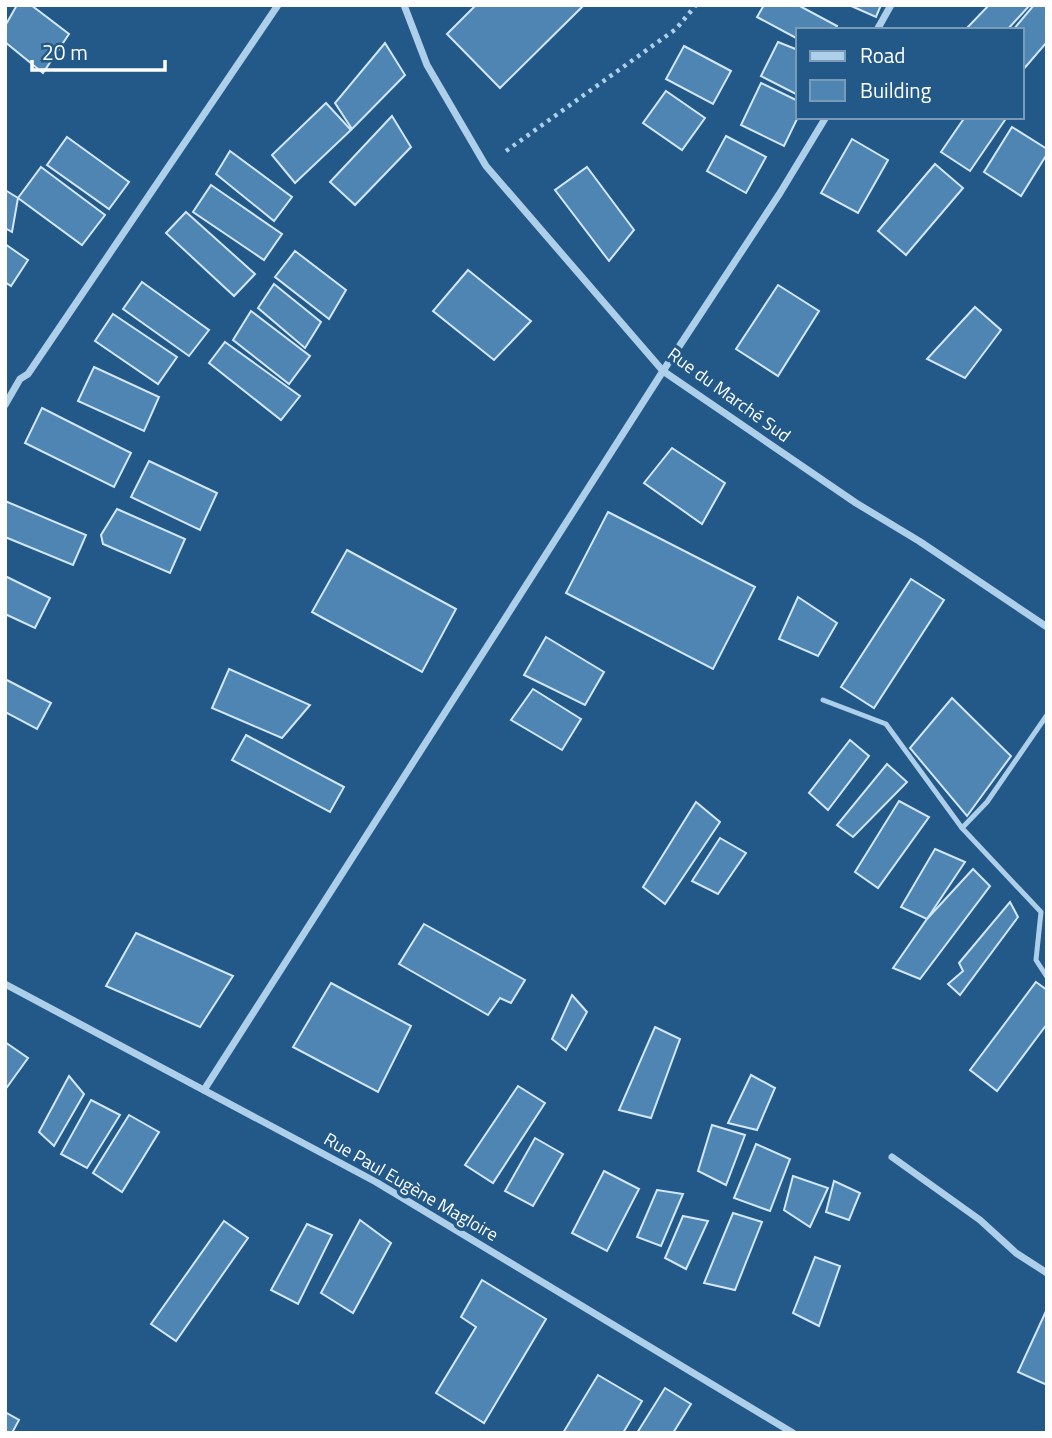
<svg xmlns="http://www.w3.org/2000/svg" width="1052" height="1438" font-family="'Titillium Web',sans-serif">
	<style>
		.building { fill: #4f85b2; stroke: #d2e7f7; stroke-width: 2 }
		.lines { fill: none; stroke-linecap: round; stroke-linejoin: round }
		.path { stroke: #aecfea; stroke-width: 4.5; stroke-dasharray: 3.5 5; stroke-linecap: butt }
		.lane { stroke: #aecfea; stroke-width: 5 }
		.street { stroke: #aecfea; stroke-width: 7 }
		.labels { text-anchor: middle; stroke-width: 7; stroke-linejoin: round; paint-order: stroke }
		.street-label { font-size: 18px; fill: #fff; stroke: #225988 }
	</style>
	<rect width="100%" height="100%" fill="#225988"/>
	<g class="building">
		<path d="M 17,5 L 31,5 L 69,34 L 43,73 L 5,42 L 5,26 Z"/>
		<path d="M 476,5 L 583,5 L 583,6 L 500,88 L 447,34 Z"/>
		<path d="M 764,5 L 798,5 L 837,26 L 835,30 L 798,30 L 798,39 L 757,17 Z"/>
		<path d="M 849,5 L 881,5 L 876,17 Z"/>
		<path d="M 989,5 L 1030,5 L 1007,30 L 965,30 Z"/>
		<path d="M 1034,5 L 1047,5 L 1047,42 L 1022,71 L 1022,30 L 1013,30 Z"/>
		<path d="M 778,42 L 798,50 L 798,95 L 761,76 Z"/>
		<path d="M 385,43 L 405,75 L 352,129 L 335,103 Z"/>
		<path d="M 684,46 L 731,71 L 713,104 L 666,79 Z"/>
		<path d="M 761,83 L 798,101 L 798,117 L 784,146 L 741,125 Z"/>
		<path d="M 666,91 L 705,118 L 682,150 L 643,123 Z"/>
		<path d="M 326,103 L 351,130 L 295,183 L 272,155 Z"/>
		<path d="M 392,116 L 411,147 L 355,205 L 330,182 Z"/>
		<path d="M 965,117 L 1007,117 L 970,171 L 941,152 Z"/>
		<path d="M 1012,127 L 1047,149 L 1047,154 L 1021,196 L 984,172 Z"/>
		<path d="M 726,136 L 766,157 L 746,193 L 707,171 Z"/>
		<path d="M 67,137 L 129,182 L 109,209 L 47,165 Z"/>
		<path d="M 852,139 L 888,160 L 858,213 L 821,193 Z"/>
		<path d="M 230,151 L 292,197 L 274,221 L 216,174 Z"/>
		<path d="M 935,164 L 963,188 L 906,255 L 878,231 Z"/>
		<path d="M 41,167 L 105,215 L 82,245 L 18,198 Z"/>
		<path d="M 587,167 L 634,230 L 609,261 L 555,190 Z"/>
		<path d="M 211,185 L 282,234 L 264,260 L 193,212 Z"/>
		<path d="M 5,190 L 18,198 L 12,232 L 5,228 Z"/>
		<path d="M 186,212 L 255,274 L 234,296 L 166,233 Z"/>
		<path d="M 5,244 L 28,260 L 11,286 L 5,282 Z"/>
		<path d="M 295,251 L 346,290 L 329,319 L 275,277 Z"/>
		<path d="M 468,270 L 531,321 L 494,360 L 433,311 Z"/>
		<path d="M 142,282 L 209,330 L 189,356 L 123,309 Z"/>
		<path d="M 274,284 L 321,322 L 305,348 L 258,308 Z"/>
		<path d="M 778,285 L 819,311 L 778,376 L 736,349 Z"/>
		<path d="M 975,307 L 1001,330 L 965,378 L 927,359 Z"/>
		<path d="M 251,311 L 310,356 L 289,384 L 233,340 Z"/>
		<path d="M 113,314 L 177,357 L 158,384 L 95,341 Z"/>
		<path d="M 225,342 L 300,396 L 281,420 L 209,363 Z"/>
		<path d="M 94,367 L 159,397 L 144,431 L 78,401 Z"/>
		<path d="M 42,408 L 131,453 L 114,487 L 25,443 Z"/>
		<path d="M 672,448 L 725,483 L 702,524 L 644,483 Z"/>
		<path d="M 149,461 L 217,493 L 200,530 L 131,497 Z"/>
		<path d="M 5,501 L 86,535 L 73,565 L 5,537 Z"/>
		<path d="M 117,509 L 185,539 L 170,573 L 103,544 L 101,535 Z"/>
		<path d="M 608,512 L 755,587 L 713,669 L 566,593 Z"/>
		<path d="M 347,550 L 456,609 L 422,672 L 312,612 Z"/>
		<path d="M 5,576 L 50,598 L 35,628 L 5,614 Z"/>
		<path d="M 911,579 L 944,600 L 874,708 L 841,687 Z"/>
		<path d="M 798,597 L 837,623 L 818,656 L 779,639 Z"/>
		<path d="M 546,637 L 604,672 L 585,705 L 524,675 Z"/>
		<path d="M 229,669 L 310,705 L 282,738 L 212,708 Z"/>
		<path d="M 5,679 L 51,703 L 37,729 L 5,712 Z"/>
		<path d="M 533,689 L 581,719 L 562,750 L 511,720 Z"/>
		<path d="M 952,698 L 1011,756 L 967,816 L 910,748 Z"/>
		<path d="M 246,735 L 344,787 L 330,812 L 232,760 Z"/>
		<path d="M 850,740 L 869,756 L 828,810 L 809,793 Z"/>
		<path d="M 887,764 L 907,782 L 853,837 L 837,825 Z"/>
		<path d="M 899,801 L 929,817 L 878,888 L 855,872 Z"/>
		<path d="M 696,802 L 720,822 L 665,904 L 643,887 Z"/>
		<path d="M 720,838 L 746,853 L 718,894 L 692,881 Z"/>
		<path d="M 935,849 L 965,862 L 927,919 L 901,907 Z"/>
		<path d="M 973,869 L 990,886 L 920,979 L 893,968 L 927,919 Z"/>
		<path d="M 1010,902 L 1018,917 L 960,995 L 948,984 L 963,971 L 959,963 Z"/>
		<path d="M 424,924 L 525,980 L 511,1003 L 500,998 L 488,1015 L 399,964 Z"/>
		<path d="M 136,933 L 233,976 L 200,1027 L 106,986 Z"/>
		<path d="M 1036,982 L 1047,990 L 1047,1024 L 997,1091 L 970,1070 Z"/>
		<path d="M 331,983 L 411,1026 L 378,1092 L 293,1047 Z"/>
		<path d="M 572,995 L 587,1012 L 566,1050 L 552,1039 Z"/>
		<path d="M 655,1027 L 680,1039 L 651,1118 L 619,1110 Z"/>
		<path d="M 5,1042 L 28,1058 L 5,1090 Z"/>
		<path d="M 751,1075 L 775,1088 L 757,1130 L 728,1123 Z"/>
		<path d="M 69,1076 L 84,1094 L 54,1146 L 39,1132 Z"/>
		<path d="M 518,1086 L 545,1103 L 493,1183 L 465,1165 Z"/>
		<path d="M 91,1100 L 120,1115 L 87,1168 L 61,1154 Z"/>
		<path d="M 129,1115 L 159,1132 L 122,1192 L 93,1173 Z"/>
		<path d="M 712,1125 L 745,1135 L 726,1185 L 698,1171 Z"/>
		<path d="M 535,1138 L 563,1154 L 533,1206 L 505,1191 Z"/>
		<path d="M 756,1144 L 790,1159 L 770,1211 L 734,1198 Z"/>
		<path d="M 604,1171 L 639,1189 L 607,1251 L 572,1233 Z"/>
		<path d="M 793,1176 L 828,1188 L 810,1227 L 784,1210 Z"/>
		<path d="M 834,1181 L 860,1193 L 849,1220 L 826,1212 Z"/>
		<path d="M 657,1190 L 683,1194 L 661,1246 L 637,1237 Z"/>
		<path d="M 733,1213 L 762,1222 L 735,1290 L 704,1283 Z"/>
		<path d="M 683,1216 L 708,1221 L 686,1269 L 665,1258 Z"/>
		<path d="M 360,1220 L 391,1243 L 353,1313 L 321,1293 Z"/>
		<path d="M 224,1221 L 248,1238 L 176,1341 L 151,1324 Z"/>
		<path d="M 307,1224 L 332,1235 L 298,1304 L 271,1290 Z"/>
		<path d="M 815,1257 L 840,1266 L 819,1326 L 793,1313 Z"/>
		<path d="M 482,1280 L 546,1319 L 484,1423 L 436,1393 L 476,1327 L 461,1317 Z"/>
		<path d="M 1047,1309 L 1047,1385 L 1018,1372 Z"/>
		<path d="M 598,1375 L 642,1401 L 623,1433 L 563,1433 Z"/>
		<path d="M 665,1388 L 691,1404 L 673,1433 L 637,1433 Z"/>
		<path d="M 5,1412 L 19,1420 L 12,1433 L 5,1433 Z"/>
	</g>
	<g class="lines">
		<path class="path" d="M 506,151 L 676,29 L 696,5"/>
		<g class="lane">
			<path d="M 823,700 L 886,724 L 962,828 L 1041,912 L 1036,960 L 1047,977"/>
			<path d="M 962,828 L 987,802 L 1047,715"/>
		</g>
		<g class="street">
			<path d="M 404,5 L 427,65 L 486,166 L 663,371 L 856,503 L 919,541 L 1047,627"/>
			<path d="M 877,30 L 891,5"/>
			<path d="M 5,405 L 20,379 L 28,374 L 278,5"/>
			<path d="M 5,984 L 376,1182 L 793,1433"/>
			<path d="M 204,1090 L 663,371 L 780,193 L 826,117"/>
			<path d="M 892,1157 L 980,1220 L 1016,1253 L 1047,1273"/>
		</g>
	</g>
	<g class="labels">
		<g class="street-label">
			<text transform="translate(729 395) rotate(36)" y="6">Rue du Marché Sud</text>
			<text transform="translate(411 1187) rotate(30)" y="6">Rue Paul Eugène Magloire</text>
		</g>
	</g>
	<rect width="1052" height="1438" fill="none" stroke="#ffffff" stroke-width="14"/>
	<rect x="796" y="28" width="228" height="91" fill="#225988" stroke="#7a9bb8" stroke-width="2"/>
	<rect x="810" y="51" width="35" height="10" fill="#aecfea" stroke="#7a9bb8" stroke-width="2"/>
	<text x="860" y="63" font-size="21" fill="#ffffff">Road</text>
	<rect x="810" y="80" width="35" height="21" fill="#4f85b2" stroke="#7a9bb8" stroke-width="2"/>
	<text x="860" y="98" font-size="21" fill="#ffffff">Building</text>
	<path d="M32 60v10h133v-10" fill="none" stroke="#ffffff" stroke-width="3.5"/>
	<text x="42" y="60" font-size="21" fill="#ffffff" stroke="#225988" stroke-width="5" paint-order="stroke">20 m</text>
</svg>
